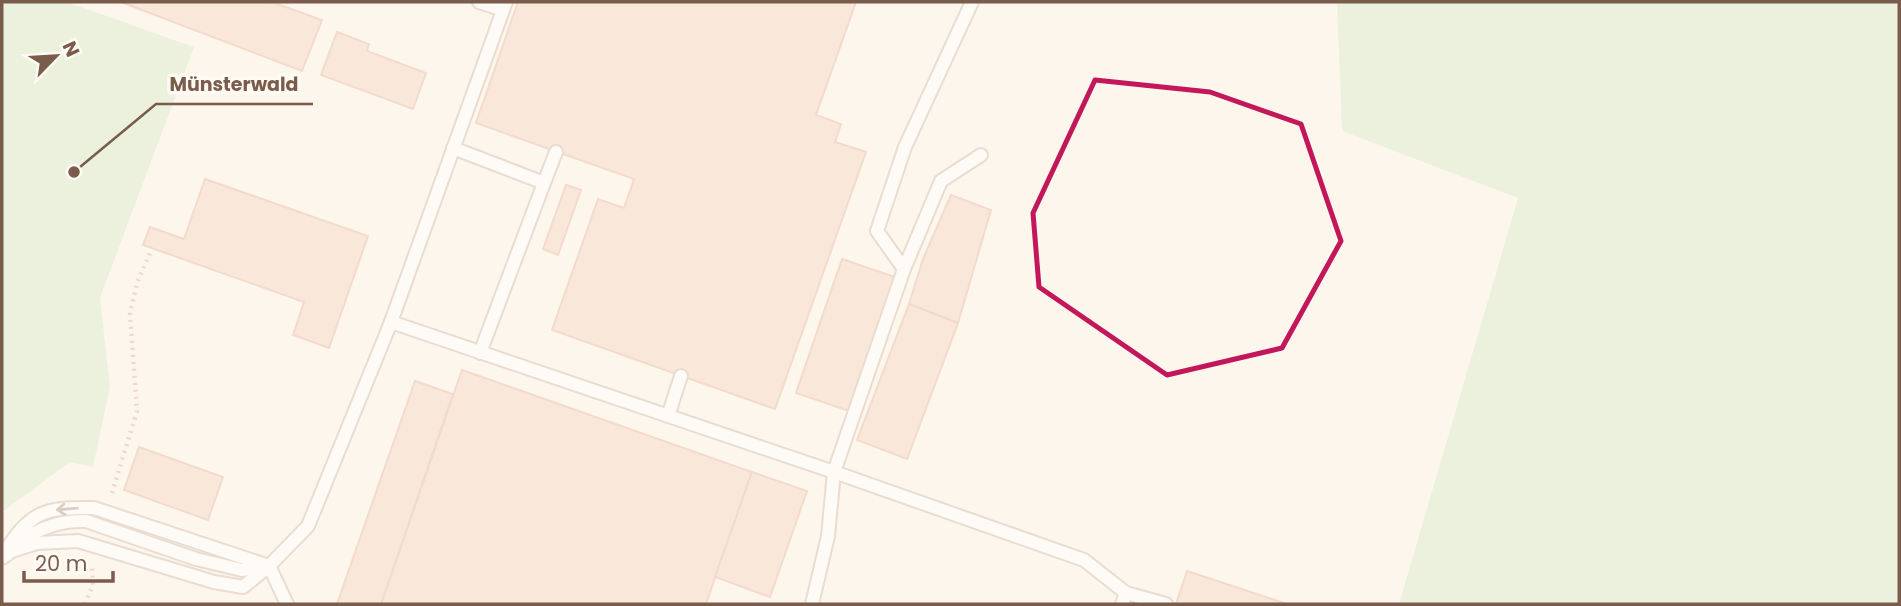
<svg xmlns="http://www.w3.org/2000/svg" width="1901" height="606" font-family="Poppins,sans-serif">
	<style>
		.green { fill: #d8ecc9 }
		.building { fill: #f3d5c3; stroke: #e6bba3; stroke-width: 2 }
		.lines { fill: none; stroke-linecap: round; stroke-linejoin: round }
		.lane-casing { stroke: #d1beb0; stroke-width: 16 }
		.path { stroke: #d9b8a5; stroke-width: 4.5; stroke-dasharray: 2 5; stroke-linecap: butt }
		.lane { stroke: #fff; stroke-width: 12 }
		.oneway { stroke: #af9d94 }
		.marked { fill: none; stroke: #c2185b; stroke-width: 5; stroke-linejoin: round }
		.leader { fill: none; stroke: #7a5c4d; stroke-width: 2.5 }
		.callout-dot { fill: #7a5c4d; stroke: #fffaf3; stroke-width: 2.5 }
		.callout-label { font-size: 19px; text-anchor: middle; font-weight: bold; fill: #7a5c4d; stroke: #fffaf3; stroke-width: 7; stroke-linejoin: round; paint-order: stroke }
	</style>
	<rect width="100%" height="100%" fill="#fdf6ec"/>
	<g class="green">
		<path d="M 2,2 L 67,2 L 194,47 L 100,298 L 110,387 L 93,467 L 70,462 L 2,512 Z"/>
		<path d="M 1337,2 L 1899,2 L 1899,604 L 1399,604 L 1518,198 L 1342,131 Z"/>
	</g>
	<g class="building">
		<path d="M 121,2 L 272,2 L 322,20 L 302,71 Z"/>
		<path d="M 518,2 L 856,2 L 816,115 L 841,124 L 835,142 L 866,152 L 775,409 L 552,330 L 598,199 L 624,208 L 634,179 L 476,123 Z"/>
		<path d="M 337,32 L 369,44 L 367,51 L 426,73 L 413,109 L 321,75 Z"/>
		<path d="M 205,179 L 368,236 L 329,348 L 293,335 L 304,302 L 143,245 L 150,227 L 184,239 Z"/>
		<path d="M 566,185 L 581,190 L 558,255 L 543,249 Z"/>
		<path d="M 951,195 L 991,210 L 958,323 L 909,304 L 923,259 Z"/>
		<path d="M 842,259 L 895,277 L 849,411 L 796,393 Z"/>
		<path d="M 909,304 L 958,323 L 907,459 L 857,440 Z"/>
		<path d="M 462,370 L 752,472 L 706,604 L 381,604 Z"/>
		<path d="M 415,381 L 453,394 L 381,604 L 337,604 Z"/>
		<path d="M 139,447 L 223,477 L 208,520 L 124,490 Z"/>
		<path d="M 752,472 L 807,491 L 770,597 L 715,577 Z"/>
		<path d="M 1187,571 L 1287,604 L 1176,604 Z"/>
	</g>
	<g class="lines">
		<defs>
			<g id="lane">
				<path d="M 479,2 L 503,10"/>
				<path d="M 453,148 L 544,183 L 480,353"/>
				<path d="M 544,183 L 556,152"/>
				<path d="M 904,269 L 877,231 L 905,147 L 972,2"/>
				<path d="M 391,322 L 834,472 L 1084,560 L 1126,593 L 1122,604"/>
				<path d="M 668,416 L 681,376"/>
				<path d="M 17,544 C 38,528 60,520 86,521 L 196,559 L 242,570 L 265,567"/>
				<path d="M 2,556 C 30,512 42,507 94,508 L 269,566 L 287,604"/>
				<path d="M 2,558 L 12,551 L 37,543 L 78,541 L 214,582 L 243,587 L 269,566 L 308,526 L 391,322 L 506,2"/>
				<path d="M 1126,593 L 1166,604"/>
				<path d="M 812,604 L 828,536 L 834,472 L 904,269 L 941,181 L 981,155"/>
			</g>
		</defs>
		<use href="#lane" class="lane-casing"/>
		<g class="path">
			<path d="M 112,493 L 137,411 L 130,313 L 137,283 L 150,253"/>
			<path d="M 85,604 L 93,585 L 92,566"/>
		</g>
		<use href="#lane" class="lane"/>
	</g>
	<defs><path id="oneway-shaft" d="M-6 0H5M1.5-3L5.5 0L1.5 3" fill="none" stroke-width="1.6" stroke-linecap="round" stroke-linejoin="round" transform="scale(1.75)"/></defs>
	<use class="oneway" href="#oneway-shaft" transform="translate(67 509) rotate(175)"/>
	<path d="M0 0H1901V606H0ZM 1095,80 L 1210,92 L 1301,124 L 1341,241 L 1282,348 L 1167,375 L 1039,287 L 1033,213 Z" fill="#fdf6ec" fill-opacity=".55" fill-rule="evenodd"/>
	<path class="marked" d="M 1095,80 L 1210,92 L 1301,124 L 1341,241 L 1282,348 L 1167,375 L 1039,287 L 1033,213 Z"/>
	<path class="leader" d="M74 172L156 104H313"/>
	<circle class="callout-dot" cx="74" cy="172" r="7"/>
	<g class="callout-label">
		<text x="234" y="91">Münsterwald</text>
	</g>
	<rect width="1901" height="606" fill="none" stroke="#7a5c4d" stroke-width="7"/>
	<g transform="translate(56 56) rotate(65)" stroke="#fffaf3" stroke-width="5" paint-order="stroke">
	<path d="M0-5L12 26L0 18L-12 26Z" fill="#7a5c4d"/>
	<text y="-10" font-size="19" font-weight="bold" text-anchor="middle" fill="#7a5c4d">N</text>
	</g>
	<path d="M24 571v10h89v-10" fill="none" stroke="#7a5c4d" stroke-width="3.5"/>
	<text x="35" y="571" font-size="21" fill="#7a5c4d" stroke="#fffaf3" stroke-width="5" paint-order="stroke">20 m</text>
</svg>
